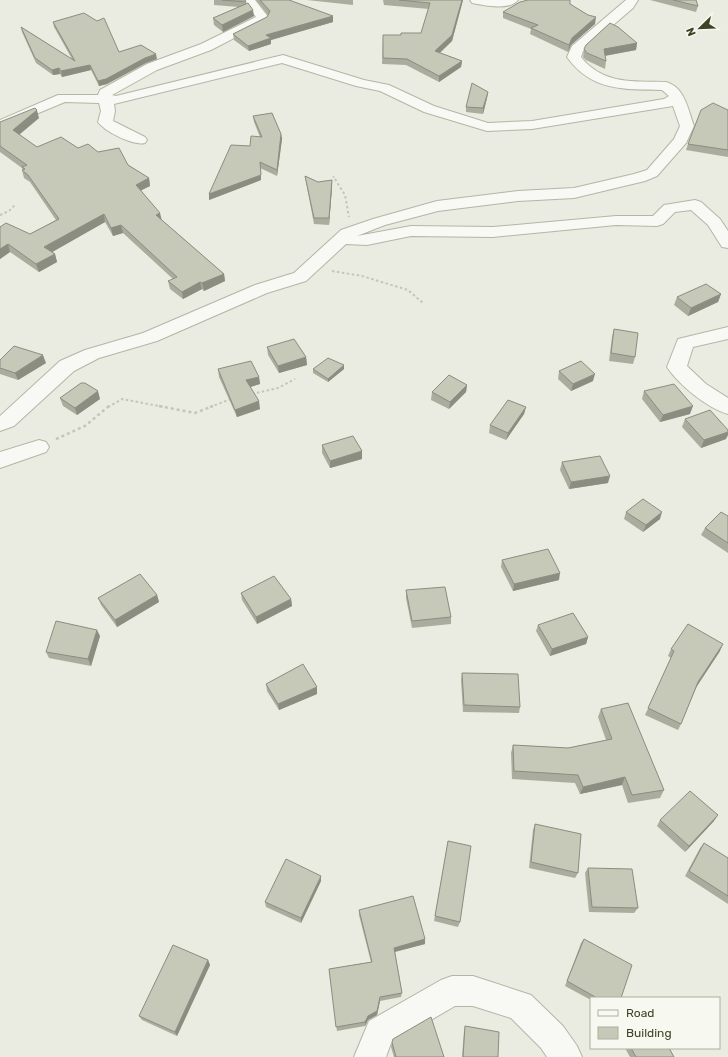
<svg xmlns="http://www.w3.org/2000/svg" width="728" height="1057" font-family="Rubik,sans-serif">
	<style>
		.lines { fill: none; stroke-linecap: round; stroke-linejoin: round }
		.street-casing { stroke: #b4b6a5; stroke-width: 2 }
		.path-far2 { stroke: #c4c6bb; stroke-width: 1.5; stroke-dasharray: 2 2; stroke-linecap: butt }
		.path-far1 { stroke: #c4c6bb; stroke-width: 2; stroke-dasharray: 2.5 2.5; stroke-linecap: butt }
		.path { stroke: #c4c6bb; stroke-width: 2.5; stroke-dasharray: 3 3; stroke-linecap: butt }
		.street { fill: #f8f9f4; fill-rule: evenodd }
		.wall { fill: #aaad9d }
		.shaded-wall { fill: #8b8d80 }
		.building { fill: #c6c9b7; stroke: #8b8d80 }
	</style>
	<rect width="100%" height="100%" fill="#eaebe1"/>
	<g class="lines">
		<defs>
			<g id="street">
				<path d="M 243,0 L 255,0 L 269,18 L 267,21 L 211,50 L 157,70 L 112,95 L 116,96 L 283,55 L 364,80 L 389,85 L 434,106 L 488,123 L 532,121 L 664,99 L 669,96 L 662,90 C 625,89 592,92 567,57 L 572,46 L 626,0 L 638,0 L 633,8 L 583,51 L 581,57 C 603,85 634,81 666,82 C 685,87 688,110 694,126 L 686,143 L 657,176 L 645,181 L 574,198 L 518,201 L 438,211 L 385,225 L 357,236 L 411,226 L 493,227 L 616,216 L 653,216 L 664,205 L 695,200 L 701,202 L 720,219 L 728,231 L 728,248 L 722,247 L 708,225 L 691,210 L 675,212 L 663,224 L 657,226 L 616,225 L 493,237 L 411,236 L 367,245 L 346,244 L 306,281 L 267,293 L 157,341 L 99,358 L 74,371 L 14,426 L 0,431 L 0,416 L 60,361 L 85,350 L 143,333 L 255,285 L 294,273 L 341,230 L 373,219 L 437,201 L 518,191 L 574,188 L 634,174 L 647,170 L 674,139 L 680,126 L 673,106 L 532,129 L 487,131 L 424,112 L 380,91 L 356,86 L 282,63 L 114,104 L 115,111 L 113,121 L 145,137 L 147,140 L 145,143 C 134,146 105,132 98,122 L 101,111 L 99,103 L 65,102 L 0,129 L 0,120 L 58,95 L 98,95 L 100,90 L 147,64 L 201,44 L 256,17 Z"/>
				<path d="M 470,0 L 518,0 C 510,11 483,5 472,3 Z"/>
				<path d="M 728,327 L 728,339 L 693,347 L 687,366 L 706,384 L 728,398 L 728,414 C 707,408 679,385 667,367 L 678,339 Z"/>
				<path d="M 39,440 L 46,442 L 49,447 L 46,452 L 0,468 L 0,452 Z"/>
				<path d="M 452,976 L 473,976 L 531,995 L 563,1026 L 577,1046 L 582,1057 L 547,1057 L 541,1048 L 511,1018 L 473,1006 L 455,1006 L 391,1043 L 386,1057 L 354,1057 L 369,1021 L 441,980 Z"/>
			</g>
		</defs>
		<use href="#street" class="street-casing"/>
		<path class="path-far2" d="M 333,176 L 336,180"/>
		<g class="path-far1">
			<path d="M 335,179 L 345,195 L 349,217"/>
			<path d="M 0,215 L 9,211 L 15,205"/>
			<path d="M 332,271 L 362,276 L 408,290 L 423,303"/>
			<path d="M 252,394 L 278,388 L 295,379"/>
			<path d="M 108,407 L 122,399 L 164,407"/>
			<path d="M 210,407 L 231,399"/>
		</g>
		<g class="path">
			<path d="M 159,406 L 195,413 L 213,406"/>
			<path d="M 56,439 L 85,426 L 109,406"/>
		</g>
		<use href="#street" class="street"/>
	</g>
	<g class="wall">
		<path d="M 214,0 L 245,0 L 247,4 L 254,16 L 223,32 L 214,25 L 213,18 L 239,7 L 214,5 Z"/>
		<path d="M 256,0 L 289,0 L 333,22 L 271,40 L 271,44 L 249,51 L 234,40 L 233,34 L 267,17 L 268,15 Z"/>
		<path d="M 307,0 L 353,0 L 353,5 Z"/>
		<path d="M 383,0 L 463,0 L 452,41 L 440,53 L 462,61 L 461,67 L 439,82 L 406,65 L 382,64 L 383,35 L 401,35 L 421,33 L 429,9 L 384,5 Z"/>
		<path d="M 650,0 L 696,0 L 698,6 L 696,12 Z"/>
		<path d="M 570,4 L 595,24 L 571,45 L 568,52 L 530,34 L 531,29 L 503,18 L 503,12 Z"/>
		<path d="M 53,22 L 119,52 L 157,59 L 146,63 L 107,84 L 99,86 L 91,70 L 62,77 L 60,74 L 53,75 L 36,63 L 22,32 L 21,27 L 72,59 L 54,27 Z"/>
		<path d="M 637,43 L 636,50 L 605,56 L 606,61 L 605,69 L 586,60 L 583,57 L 584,49 Z"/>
		<path d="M 488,92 L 487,98 L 483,114 L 466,112 L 466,107 Z"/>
		<path d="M 728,110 L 728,157 L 686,150 L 688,144 Z"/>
		<path d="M 253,116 L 281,134 L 282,139 L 277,176 L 260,168 L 261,180 L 209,200 L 250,146 L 260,137 L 254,122 Z"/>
		<path d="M 39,118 L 19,135 L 37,147 L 78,148 L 98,152 L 128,165 L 149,178 L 150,186 L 141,190 L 162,220 L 224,274 L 225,281 L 204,291 L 202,289 L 183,299 L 170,289 L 168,281 L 173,279 L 123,233 L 113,236 L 105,222 L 52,252 L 55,254 L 57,262 L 39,272 L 10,252 L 0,259 L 0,227 L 30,234 L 56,220 L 30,182 L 24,178 L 22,170 L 23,170 L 22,168 L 0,152 L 0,122 Z"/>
		<path d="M 305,176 L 318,182 L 332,180 L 332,187 L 329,225 L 314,224 L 306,182 Z"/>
		<path d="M 721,294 L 718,302 L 688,316 L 674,305 L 677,297 Z"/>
		<path d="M 614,329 L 635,357 L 633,364 L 609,361 L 612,337 Z"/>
		<path d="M 267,347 L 306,357 L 307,365 L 279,373 L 268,355 Z"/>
		<path d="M 0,360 L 46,363 L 18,380 L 0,374 Z"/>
		<path d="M 218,369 L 259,377 L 260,384 L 250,387 L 260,409 L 237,417 L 219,377 Z"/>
		<path d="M 313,369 L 344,369 L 328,382 L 313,373 Z"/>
		<path d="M 559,371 L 593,381 L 571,391 L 558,379 Z"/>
		<path d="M 467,385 L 466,392 L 449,409 L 431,400 L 432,392 Z"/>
		<path d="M 644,391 L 690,414 L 660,422 L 642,399 Z"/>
		<path d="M 60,398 L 100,399 L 77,415 L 63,406 Z"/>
		<path d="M 526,407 L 524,414 L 506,440 L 489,433 L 490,425 Z"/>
		<path d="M 685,419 L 726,439 L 701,448 L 682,427 Z"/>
		<path d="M 322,445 L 362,459 L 330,468 L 322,453 Z"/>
		<path d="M 562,462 L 608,483 L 569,489 L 560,470 Z"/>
		<path d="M 626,512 L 660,519 L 643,532 L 624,519 Z"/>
		<path d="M 728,516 L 728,553 L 701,535 L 705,528 Z"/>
		<path d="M 502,560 L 559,580 L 513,591 L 501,567 Z"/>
		<path d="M 406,590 L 451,617 L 451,624 L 412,628 L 406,598 Z"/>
		<path d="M 241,593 L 291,599 L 292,606 L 257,624 L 242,600 Z"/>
		<path d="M 157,595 L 159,602 L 117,627 L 101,605 L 98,598 Z"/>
		<path d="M 538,625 L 588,637 L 586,644 L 550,656 L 536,631 Z"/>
		<path d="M 100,636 L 91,666 L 49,658 L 46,652 Z"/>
		<path d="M 671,649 L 720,651 L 697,686 L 681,724 L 678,730 L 645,715 L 671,658 L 668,656 Z"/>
		<path d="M 462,673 L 520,707 L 519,713 L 463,712 L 461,680 Z"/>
		<path d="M 266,684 L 317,694 L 279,710 L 267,691 Z"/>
		<path d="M 601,709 L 664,790 L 660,798 L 628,803 L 622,785 L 580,794 L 575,783 L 512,779 L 511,753 L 513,745 L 568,748 L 606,740 L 598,717 Z"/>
		<path d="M 660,820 L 714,821 L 685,852 L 657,826 Z"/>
		<path d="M 535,824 L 578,873 L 575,878 L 529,868 L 533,830 Z"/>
		<path d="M 448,841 L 460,922 L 458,927 L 434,921 Z"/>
		<path d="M 704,843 L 728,858 L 728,904 L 685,876 L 700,848 Z"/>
		<path d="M 588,868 L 638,908 L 634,913 L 589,912 L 585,873 Z"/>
		<path d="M 321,881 L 301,923 L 266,907 L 265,902 Z"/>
		<path d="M 359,910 L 425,944 L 395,952 L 402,993 L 401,997 L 380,1001 L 377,1015 L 368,1020 L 365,1026 L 337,1031 L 329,969 L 371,962 L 359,915 Z"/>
		<path d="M 584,939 L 621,998 L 591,998 L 591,1000 L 565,986 L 581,943 Z"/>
		<path d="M 208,960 L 210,965 L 177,1036 L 142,1020 L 139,1016 Z"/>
		<path d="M 465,1026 L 498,1057 L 462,1057 L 464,1031 Z"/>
		<path d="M 392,1042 L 444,1057 L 394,1057 L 391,1047 Z"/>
		<path d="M 625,1048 L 669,1048 L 674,1057 L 630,1057 Z"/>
	</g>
	<g class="shaded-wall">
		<path d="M 462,0 L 463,0 L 452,41 L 435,57 L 435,51 Z"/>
		<path d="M 253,10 L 254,16 L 223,32 L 222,25 Z"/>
		<path d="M 333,16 L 333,22 L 271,40 L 271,44 L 249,51 L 248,46 L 266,35 Z"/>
		<path d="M 596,17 L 595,24 L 571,45 L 568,52 L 569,45 L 572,38 Z"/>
		<path d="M 637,43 L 636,50 L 603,56 L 604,49 Z"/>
		<path d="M 156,54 L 157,59 L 146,63 L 107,84 L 99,86 L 98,81 L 145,58 Z"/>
		<path d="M 462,61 L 461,67 L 439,82 L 439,76 Z"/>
		<path d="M 90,65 L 91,70 L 62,77 L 61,71 Z"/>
		<path d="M 59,68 L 60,74 L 53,75 L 52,70 Z"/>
		<path d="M 488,92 L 487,98 L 483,114 L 483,108 Z"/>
		<path d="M 37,110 L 39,118 L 15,138 L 13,130 Z"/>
		<path d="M 281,134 L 282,139 L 277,176 L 277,170 Z"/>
		<path d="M 261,175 L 261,180 L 209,200 L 209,194 Z"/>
		<path d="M 149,178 L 150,186 L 138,192 L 136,185 Z"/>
		<path d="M 332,180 L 332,187 L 329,225 L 329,218 Z"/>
		<path d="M 160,213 L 162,221 L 156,215 Z"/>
		<path d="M 104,214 L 105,222 L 47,255 L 44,247 Z"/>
		<path d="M 121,225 L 123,233 L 113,236 L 111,228 Z"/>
		<path d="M 8,244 L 10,252 L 0,259 L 0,249 Z"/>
		<path d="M 55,254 L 57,262 L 39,272 L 36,264 Z"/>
		<path d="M 224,274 L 225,281 L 204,291 L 202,283 Z"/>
		<path d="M 200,282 L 202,289 L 183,299 L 182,292 Z"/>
		<path d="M 721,294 L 718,302 L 688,316 L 691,308 Z"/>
		<path d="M 43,355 L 46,363 L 18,380 L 15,373 Z"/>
		<path d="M 306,357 L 307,365 L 279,373 L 278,366 Z"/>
		<path d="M 344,365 L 344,369 L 328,382 L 328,379 Z"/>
		<path d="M 595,374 L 593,381 L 571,391 L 573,384 Z"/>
		<path d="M 259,377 L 260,384 L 247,388 L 246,380 Z"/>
		<path d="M 467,385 L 466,392 L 449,409 L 450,402 Z"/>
		<path d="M 98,391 L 100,399 L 77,415 L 75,408 Z"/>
		<path d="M 259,401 L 260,409 L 237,417 L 235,410 Z"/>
		<path d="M 693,406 L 690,414 L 660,422 L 663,415 Z"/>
		<path d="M 526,407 L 524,414 L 506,440 L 508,433 Z"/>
		<path d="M 728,432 L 728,435 L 726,439 L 701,448 L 704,440 Z"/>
		<path d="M 362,451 L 362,459 L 330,468 L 330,461 Z"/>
		<path d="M 610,476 L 608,483 L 569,489 L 571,482 Z"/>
		<path d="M 662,512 L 660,519 L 643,532 L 646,525 Z"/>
		<path d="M 560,573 L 559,580 L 513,591 L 514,584 Z"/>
		<path d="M 157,595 L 159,602 L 117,627 L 115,620 Z"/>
		<path d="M 291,599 L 292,606 L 257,624 L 256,617 Z"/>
		<path d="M 97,630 L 100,636 L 91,666 L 88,659 Z"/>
		<path d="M 588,637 L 586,644 L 550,656 L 552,649 Z"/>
		<path d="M 723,644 L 720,651 L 695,689 L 698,682 Z"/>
		<path d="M 317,687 L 317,694 L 279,710 L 278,704 Z"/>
		<path d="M 625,777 L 622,785 L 580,794 L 583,787 Z"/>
		<path d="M 718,815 L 714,821 L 685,852 L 689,846 Z"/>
		<path d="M 321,876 L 321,881 L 301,923 L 301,918 Z"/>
		<path d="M 425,939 L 425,944 L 394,952 L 394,948 Z"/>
		<path d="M 208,960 L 210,965 L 177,1036 L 175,1032 Z"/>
		<path d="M 380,997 L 380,1001 L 377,1015 L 368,1020 L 365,1026 L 365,1022 L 368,1016 Z"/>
	</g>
	<g class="building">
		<path d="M 222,0 L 245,0 L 246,2 Z"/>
		<path d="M 260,0 L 289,0 L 333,16 L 266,35 L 271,38 L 248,46 L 233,34 L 267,17 L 270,11 Z"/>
		<path d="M 399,0 L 462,0 L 452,35 L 435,51 L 462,61 L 439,76 L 407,59 L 383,58 L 383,35 L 401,35 L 401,33 L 421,33 L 430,3 Z"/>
		<path d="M 528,0 L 570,0 L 570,4 L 588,15 L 596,17 L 572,38 L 569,45 L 531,28 L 538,25 L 503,12 L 520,2 Z"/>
		<path d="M 673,0 L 696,0 L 698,6 Z"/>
		<path d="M 248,3 L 253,10 L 222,25 L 213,18 Z"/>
		<path d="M 84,13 L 97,21 L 104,18 L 119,52 L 141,45 L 156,54 L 145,58 L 106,79 L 98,81 L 90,65 L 61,71 L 59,68 L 52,70 L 35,58 L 21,27 L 75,61 L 53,22 Z"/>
		<path d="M 610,23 L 618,27 L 637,43 L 604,49 L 606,61 L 587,53 L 584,49 L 586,45 Z"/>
		<path d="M 472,83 L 488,92 L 483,108 L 466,107 Z"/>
		<path d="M 713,103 L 728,110 L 728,150 L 688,144 L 701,110 Z"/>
		<path d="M 35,108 L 37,110 L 13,130 L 37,147 L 61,137 L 78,148 L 88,144 L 98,152 L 119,148 L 128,165 L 149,178 L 136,185 L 160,213 L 156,215 L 224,274 L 202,283 L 200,282 L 182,292 L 168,281 L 177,277 L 121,225 L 111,228 L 104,214 L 44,247 L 55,254 L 36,264 L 8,244 L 0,249 L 0,227 L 6,223 L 30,234 L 59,219 L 28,175 L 22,170 L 25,169 L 22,167 L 27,165 L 0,146 L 0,122 Z"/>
		<path d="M 272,113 L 281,134 L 277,170 L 260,162 L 261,175 L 209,194 L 231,145 L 250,146 L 251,136 L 262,137 L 253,116 Z"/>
		<path d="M 305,176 L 318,182 L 332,180 L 329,218 L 314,218 Z"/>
		<path d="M 706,284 L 721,294 L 691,308 L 677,297 Z"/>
		<path d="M 614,329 L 638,333 L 635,357 L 611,353 Z"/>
		<path d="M 294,339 L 306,357 L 278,366 L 267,347 Z"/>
		<path d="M 14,346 L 43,355 L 15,373 L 0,368 L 0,360 Z"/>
		<path d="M 328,358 L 344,365 L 328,379 L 313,369 Z"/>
		<path d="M 251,361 L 259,377 L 246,380 L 259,401 L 235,410 L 218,369 Z"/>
		<path d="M 581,361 L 595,374 L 573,384 L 559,371 Z"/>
		<path d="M 449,375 L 467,385 L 450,402 L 432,392 Z"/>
		<path d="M 81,383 L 85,383 L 98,391 L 75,408 L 60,398 Z"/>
		<path d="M 674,384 L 693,406 L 663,415 L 644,391 Z"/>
		<path d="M 508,400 L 526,407 L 508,433 L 490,425 Z"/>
		<path d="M 710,410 L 728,430 L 728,432 L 704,440 L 685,419 Z"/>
		<path d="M 353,436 L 362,451 L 330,461 L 322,445 Z"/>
		<path d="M 600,456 L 610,476 L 571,482 L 562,462 Z"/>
		<path d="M 643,499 L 662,512 L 646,525 L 626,512 Z"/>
		<path d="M 721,512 L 728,516 L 728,543 L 705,528 Z"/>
		<path d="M 548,549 L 560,573 L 514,584 L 502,560 Z"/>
		<path d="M 140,574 L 157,595 L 115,620 L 98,598 Z"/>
		<path d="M 274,576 L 291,599 L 256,617 L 241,593 Z"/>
		<path d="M 445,587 L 451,617 L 412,621 L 406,590 Z"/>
		<path d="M 573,613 L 588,637 L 552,649 L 538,625 Z"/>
		<path d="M 56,621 L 97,630 L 88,659 L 46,652 Z"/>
		<path d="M 688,624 L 723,644 L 698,682 L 681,724 L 648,708 L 674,651 L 671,649 Z"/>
		<path d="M 303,664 L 317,687 L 278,704 L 266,684 Z"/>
		<path d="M 462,673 L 518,674 L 520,707 L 464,705 Z"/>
		<path d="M 628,703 L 664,790 L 632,795 L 625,777 L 583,787 L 578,775 L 514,771 L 513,745 L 568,748 L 612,739 L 601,709 Z"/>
		<path d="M 690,791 L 718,815 L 689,846 L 660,820 Z"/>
		<path d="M 535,824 L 581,834 L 578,873 L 531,862 Z"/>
		<path d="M 448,841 L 471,846 L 460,922 L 435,916 Z"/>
		<path d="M 704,843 L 728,858 L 728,896 L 689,871 Z"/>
		<path d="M 286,859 L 321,876 L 301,918 L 265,902 Z"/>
		<path d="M 588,868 L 632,869 L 638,908 L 592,907 Z"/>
		<path d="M 413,896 L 425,939 L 394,948 L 402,993 L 380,997 L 377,1011 L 368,1016 L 365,1022 L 336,1027 L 329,969 L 372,962 L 359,910 Z"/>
		<path d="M 584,939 L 632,965 L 621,998 L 597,998 L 567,981 Z"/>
		<path d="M 173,945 L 208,960 L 175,1032 L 139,1016 Z"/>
		<path d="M 431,1017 L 444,1057 L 396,1057 L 392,1042 L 393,1039 Z"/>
		<path d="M 465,1026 L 499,1032 L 498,1057 L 463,1057 Z"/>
		<path d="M 631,1048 L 669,1048 L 674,1057 L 636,1057 Z"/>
	</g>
	<rect x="590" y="997" width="130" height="52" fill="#f7f8f0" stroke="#aeb0a0"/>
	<rect x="598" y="1010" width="20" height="6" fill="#f8f9f4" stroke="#aeb0a0"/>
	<text x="626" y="1017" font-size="12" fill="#404427">Road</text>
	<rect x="598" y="1027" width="20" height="12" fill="#c6c9b7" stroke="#aeb0a0"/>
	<text x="626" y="1037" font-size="12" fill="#404427">Building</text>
	<g transform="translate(700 28) rotate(247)" stroke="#f7f8f0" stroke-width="3" paint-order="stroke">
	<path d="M0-3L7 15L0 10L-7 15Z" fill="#404427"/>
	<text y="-6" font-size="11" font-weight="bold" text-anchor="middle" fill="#404427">N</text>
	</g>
</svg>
